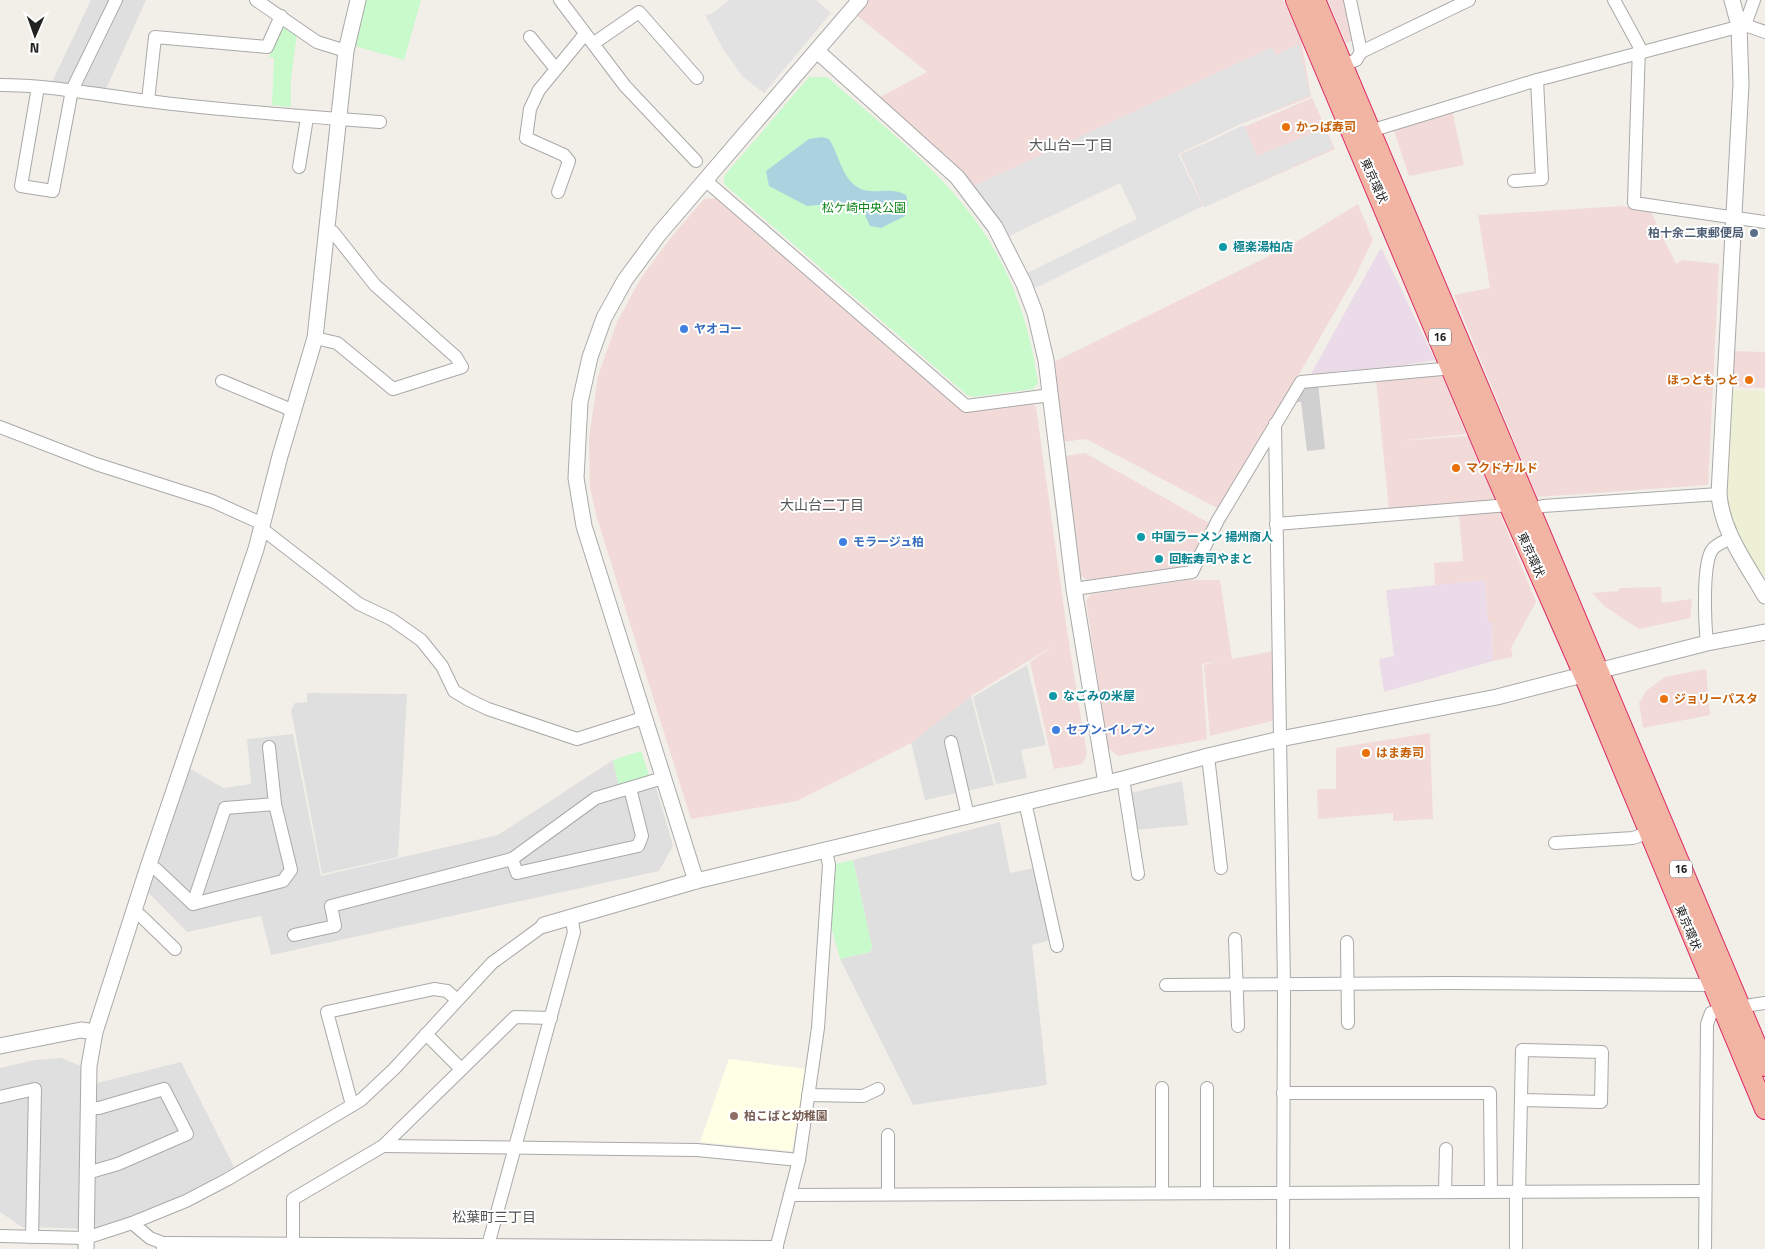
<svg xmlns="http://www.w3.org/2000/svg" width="1765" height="1249" font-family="'Titillium Web','Noto Sans JP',sans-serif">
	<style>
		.residential { fill: #e0dfdf }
		.commercial { fill: #f2dad9 }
		.industrial { fill: #ebdbe8 }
		.education { fill: #ffffe5 }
		.religious { fill: #d0d0d0 }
		.farmland { fill: #eef0d5 }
		.park { fill: #c8facc }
		.parking { fill: #e2e2e2 }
		.water { fill: #aad3df }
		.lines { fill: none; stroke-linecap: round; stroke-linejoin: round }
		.minor-casing { stroke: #a9a9a9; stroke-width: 14 }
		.tertiary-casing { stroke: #a9a9a9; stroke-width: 17 }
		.trunk-casing { stroke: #dc2a67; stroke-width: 22 }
		.minor { stroke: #fff; stroke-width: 12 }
		.tertiary { stroke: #fff; stroke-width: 15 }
		.trunk { stroke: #f2b4a3; stroke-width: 20 }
		.food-dot { fill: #e8710a; stroke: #fff; stroke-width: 2 }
		.service-dot { fill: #5c6f8a; stroke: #fff; stroke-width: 2 }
		.culture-dot { fill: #0f9aa8; stroke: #fff; stroke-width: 2 }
		.shop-dot { fill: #3f7fe0; stroke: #fff; stroke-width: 2 }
		.education-dot { fill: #8d6e63; stroke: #fff; stroke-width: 2 }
		.labels { text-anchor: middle; stroke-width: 4; stroke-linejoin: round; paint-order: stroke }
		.shield { fill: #fff; stroke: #646464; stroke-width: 1 }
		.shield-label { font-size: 11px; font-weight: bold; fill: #222 }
		.food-label { font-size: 12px; font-weight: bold; fill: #c56008; stroke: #fff; text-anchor: start }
		.street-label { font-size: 12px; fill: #222; stroke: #fff }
		.park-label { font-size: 12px; fill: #0c8416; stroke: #fff }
		.service-label { font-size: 12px; font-weight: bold; fill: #4e5e75; stroke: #fff; text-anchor: end }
		.culture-label { font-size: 12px; font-weight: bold; fill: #0d838f; stroke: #fff; text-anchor: start }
		.shop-label { font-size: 12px; font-weight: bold; fill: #366cbe; stroke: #fff; text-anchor: start }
		.education-label { font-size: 12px; font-weight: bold; fill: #785e54; stroke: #fff; text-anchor: start }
		.neighbourhood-label { font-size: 14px; fill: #555; stroke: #fff }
	</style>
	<rect width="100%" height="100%" fill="#f2efe9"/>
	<g class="residential">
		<path d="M 91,0 L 146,0 L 106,89 L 51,84 Z"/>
		<path d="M 1027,665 L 1046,745 L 1021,750 L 1027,778 L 996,784 L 973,697 Z"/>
		<path d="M 307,693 L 407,694 L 398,857 L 322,874 L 291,710 L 295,703 L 307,702 Z"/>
		<path d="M 971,696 L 994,785 L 925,800 L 911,742 Z"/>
		<path d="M 293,734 L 321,876 L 498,835 L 613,760 L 619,787 L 655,784 L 673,846 L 659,871 L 271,955 L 261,916 L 187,932 L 143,887 L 183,765 L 224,788 L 251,784 L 247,739 Z"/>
		<path d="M 1182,781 L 1188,825 L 1135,830 L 1130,793 Z"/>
		<path d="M 1000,822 L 1010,873 L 1034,868 L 1051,940 L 1032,945 L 1047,1085 L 913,1105 L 840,959 L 870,952 L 872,947 L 853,860 Z"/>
		<path d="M 61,1058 L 83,1067 L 97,1083 L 181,1062 L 234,1167 L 160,1207 L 123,1222 L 95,1229 L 22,1227 L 0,1212 L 0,1068 L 35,1060 Z"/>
	</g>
	<g class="commercial">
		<path d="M 868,0 L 1283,0 L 1301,39 L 1311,97 L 1238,125 L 1009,236 L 967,179 L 880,97 L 927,72 L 856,15 Z"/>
		<path d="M 1328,0 L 1347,0 L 1353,41 L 1346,43 Z"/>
		<path d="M 1312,98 L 1335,149 L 1204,207 L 1180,154 Z"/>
		<path d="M 1452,110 L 1464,165 L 1409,176 L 1393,128 Z"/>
		<path d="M 717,198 L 964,413 L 1032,403 L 1036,407 L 1068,637 L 1087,755 L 1082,764 L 1054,769 L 1030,662 L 1053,646 L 971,696 L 911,743 L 797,801 L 691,819 L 597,518 L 590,488 L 589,438 L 598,376 L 617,322 L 641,278 L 669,240 L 704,199 Z"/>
		<path d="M 1358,204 L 1373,240 L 1356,275 L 1221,510 L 1086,439 L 1062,442 L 1054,362 L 1291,245 Z"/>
		<path d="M 1622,206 L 1650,210 L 1676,264 L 1683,260 L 1719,264 L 1708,485 L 1537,497 L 1454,295 L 1490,288 L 1478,215 Z"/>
		<path d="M 1733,351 L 1765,352 L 1765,388 L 1732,387 Z"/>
		<path d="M 1442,375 L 1466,434 L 1398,441 L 1468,436 L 1495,501 L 1389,510 L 1376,380 Z"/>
		<path d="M 1085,453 L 1209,523 L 1186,569 L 1089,581 L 1081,576 L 1065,456 Z"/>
		<path d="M 1499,511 L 1536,602 L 1511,648 L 1513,657 L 1493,661 L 1492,622 L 1488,622 L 1485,580 L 1435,586 L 1434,563 L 1463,561 L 1459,514 Z"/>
		<path d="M 1189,580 L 1220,580 L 1232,659 L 1273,651 L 1276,720 L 1210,736 L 1204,665 L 1219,661 L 1202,664 L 1207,739 L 1118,756 L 1108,748 L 1086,601 L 1091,594 Z"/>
		<path d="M 1661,587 L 1662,603 L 1692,599 L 1690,618 L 1639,629 L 1604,606 L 1592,593 L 1619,591 L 1619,588 Z"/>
		<path d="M 1706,669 L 1710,715 L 1643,728 L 1639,703 L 1646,691 L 1665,677 Z"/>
		<path d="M 1430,733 L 1433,819 L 1393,821 L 1393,813 L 1318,819 L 1317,789 L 1336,789 L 1336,748 Z"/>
	</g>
	<g class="industrial">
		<path d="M 1382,249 L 1435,360 L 1398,366 L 1311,374 L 1379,251 Z"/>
		<path d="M 1485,580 L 1488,622 L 1492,622 L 1493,661 L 1384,692 L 1379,659 L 1394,656 L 1386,590 Z"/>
	</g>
	<path class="education" d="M 729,1059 L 806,1069 L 792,1151 L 700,1142 Z"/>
	<path class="religious" d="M 1318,384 L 1325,449 L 1307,451 L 1301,402 L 1294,402 L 1305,385 Z"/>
	<path class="farmland" d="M 1731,390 L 1765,391 L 1765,578 L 1757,569 L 1733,524 L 1725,487 Z"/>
	<g class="park">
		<path d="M 364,0 L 421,0 L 404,60 L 351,45 Z"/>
		<path d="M 285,27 L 297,34 L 291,78 L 291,107 L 272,105 L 274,58 L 269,57 L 280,29 Z"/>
		<path d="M 809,77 L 827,77 C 939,174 1015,227 1038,383 L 1033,389 L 974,397 L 967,395 L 724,184 L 724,176 Z"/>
		<path d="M 641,751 L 650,778 L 619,787 L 613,760 Z"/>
		<path d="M 853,860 L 872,947 L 870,952 L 840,959 L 830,922 L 831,865 Z"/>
	</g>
	<g class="parking">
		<path d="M 729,0 L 816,0 L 831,13 L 764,93 L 743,77 L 723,49 L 705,15 L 713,13 Z"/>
		<path d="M 1299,44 L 1310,95 L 1238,125 L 1178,154 L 1203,206 L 1035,288 L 1027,273 L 1137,219 L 1120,183 L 1009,236 L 974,186 L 1272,47 L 1276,55 Z"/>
		<path d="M 1244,125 L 1257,156 L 1325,128 L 1333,148 L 1205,207 L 1181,155 Z"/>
	</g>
	<path class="water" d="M 822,137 L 829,139 C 841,157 843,190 871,191 C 885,192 892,188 906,195 L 908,204 L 905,216 L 881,228 L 870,226 L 864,213 L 839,203 L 807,206 L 769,186 L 766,171 L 809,139 Z"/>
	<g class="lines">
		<defs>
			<g id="minor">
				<path d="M 256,0 L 317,42 L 346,51"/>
				<path d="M 560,0 L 625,86 L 696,161"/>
				<path d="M 1350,0 L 1361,52"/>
				<path d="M 1614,0 L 1639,46 L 1634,203 L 1765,222"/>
				<path d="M 1745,25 L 1765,32"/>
				<path d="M 530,37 L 556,69"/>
				<path d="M 594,43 L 639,12 L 697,78"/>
				<path d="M 1343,65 L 1356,60 L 1361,52 L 1469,0"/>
				<path d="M 0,85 C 50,85 99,95 148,101 C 225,111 303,116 380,122"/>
				<path d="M 38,87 L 21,186 L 53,191 L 72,90 L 116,0"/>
				<path d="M 148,101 L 155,37 L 267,47 L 281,16"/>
				<path d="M 1370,131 L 1537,80 L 1745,25 L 1754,0"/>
				<path d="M 299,167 L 307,118"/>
				<path d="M 705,180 L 966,406 L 1051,395"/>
				<path d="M 1514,181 L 1542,179 L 1537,80"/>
				<path d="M 558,192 L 569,161 L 564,155 L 526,138 L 530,109 L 539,90 L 585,34"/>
				<path d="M 315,338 L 337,343 L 393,389 L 462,367 L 456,357 L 375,285 L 333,232 L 327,230"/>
				<path d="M 222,381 L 294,411"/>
				<path d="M 1275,424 L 1284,985 L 1283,1249"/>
				<path d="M 0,427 L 96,464 L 212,501 L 263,524"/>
				<path d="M 1529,510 L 1543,506 L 1719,494"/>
				<path d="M 1276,524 L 1509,505"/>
				<path d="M 261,528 L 359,604 L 391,619 L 421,640 L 442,666 L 454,691 L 469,700 L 488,709 L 577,739 L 643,718"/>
				<path d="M 1074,589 L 1192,572 L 1218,520 L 1301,382 L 1453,368"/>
				<path d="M 1707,643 C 1705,624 1702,565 1712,550 C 1715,545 1725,541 1731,538"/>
				<path d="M 951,742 L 968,816"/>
				<path d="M 1208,756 L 1221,868"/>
				<path d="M 1123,779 L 1138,874"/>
				<path d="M 1025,802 L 1057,946"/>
				<path d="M 1555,843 L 1633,838 L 1656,830"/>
				<path d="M 512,859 L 517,873 L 638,846 L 642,836 L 630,788"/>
				<path d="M 148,867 L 156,869 L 193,904 L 283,881 L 291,870 L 275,804 L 269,747"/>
				<path d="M 193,904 L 225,808 L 275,804"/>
				<path d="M 134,913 L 141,916 L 175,949"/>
				<path d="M 294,935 L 335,926 L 331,906 L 512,859 L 596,798 L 663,778"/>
				<path d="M 1235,939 L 1238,1026"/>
				<path d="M 1347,942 L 1348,1023"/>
				<path d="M 1166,985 L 1451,983 L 1712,985"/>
				<path d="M 426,1034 L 461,1069"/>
				<path d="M 1283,1093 L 1490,1093 L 1491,1192"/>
				<path d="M 808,1095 L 863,1096 L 878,1089"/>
				<path d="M 0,1097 L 35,1089 L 32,1237"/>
				<path d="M 352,1105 L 327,1012 L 434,989 L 447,991 L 457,1000"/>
				<path d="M 383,1146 L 697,1150 L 799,1160"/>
				<path d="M 87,1173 L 118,1164 L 187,1134 L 164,1089 L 99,1108 L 88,1108"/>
				<path d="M 1445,1192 L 1446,1149"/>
				<path d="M 1516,1192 L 1516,1249"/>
				<path d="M 1519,1192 L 1522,1050 L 1602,1052 L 1601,1102 L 1521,1100"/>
				<path d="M 1162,1193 L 1162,1088"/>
				<path d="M 1207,1193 L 1207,1088"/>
				<path d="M 888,1194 L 888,1135"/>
				<path d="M 790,1195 L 1705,1191"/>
				<path d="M 132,1223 L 150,1238 L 163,1243"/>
				<path d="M 0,1236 L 86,1238 L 132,1223 L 186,1201 L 228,1179 L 361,1100 L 394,1069 L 492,963 L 544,925"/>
				<path d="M 293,1244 L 293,1199 L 383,1146 L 515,1017 L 551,1018"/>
				<path d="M 163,1249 L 163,1243 L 777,1247"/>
				<path d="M 487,1249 L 574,932 L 571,916"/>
				<path d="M 776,1249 L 799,1160 L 818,1028 L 829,865 L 826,851"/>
				<path d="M 1705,1249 L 1707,1024 L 1711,1013 L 1723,1009 L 1765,1003"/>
			</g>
			<g id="tertiary">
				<path d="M 1732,0 L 1739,26 L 1741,84 L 1719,494 C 1722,532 1746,563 1765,596"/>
				<path d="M 817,51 L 957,177 L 995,227 L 1024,284 L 1035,313 L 1046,360 L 1074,589 L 1106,783"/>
				<path d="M 696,881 L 584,526 L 576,478 L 580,402 L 590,357 L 604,318 L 625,280 L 659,234 L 860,0"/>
				<path d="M 544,925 L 696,881 L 1123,779 L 1208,756 L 1280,739 L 1497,697 L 1707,643 L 1765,632"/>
				<path d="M 0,1046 L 81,1030 L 95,1032"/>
				<path d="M 86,1249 L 89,1066 L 95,1032 L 148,867 L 256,549 L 280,456 L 315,338 L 346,51 L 358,0"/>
			</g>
			<g id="trunk">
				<path d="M 1296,0 L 1497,477 L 1584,675 L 1765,1109"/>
				<path d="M 1315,0 L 1765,1066"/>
			</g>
		</defs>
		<use href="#minor" class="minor-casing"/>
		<use href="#tertiary" class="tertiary-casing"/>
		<use href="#trunk" class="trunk-casing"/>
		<use href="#minor" class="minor"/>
		<use href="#tertiary" class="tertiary"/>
		<use href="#trunk" class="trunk"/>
	</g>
	<g class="food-dot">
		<circle cx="1286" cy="127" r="5"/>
		<circle cx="1749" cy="380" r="5"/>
		<circle cx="1456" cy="468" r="5"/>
		<circle cx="1664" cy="699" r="5"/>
		<circle cx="1366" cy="753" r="5"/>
	</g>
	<circle class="service-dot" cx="1754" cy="233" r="5"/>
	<g class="culture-dot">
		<circle cx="1223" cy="247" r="5"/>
		<circle cx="1141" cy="537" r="5"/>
		<circle cx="1159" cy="559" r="5"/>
		<circle cx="1053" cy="696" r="5"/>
	</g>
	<g class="shop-dot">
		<circle cx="684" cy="329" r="5"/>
		<circle cx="843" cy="542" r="5"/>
		<circle cx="1056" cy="730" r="5"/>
	</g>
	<circle class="education-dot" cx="734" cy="1116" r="5"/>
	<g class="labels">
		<g class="shield">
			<rect x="1429" y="328.5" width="22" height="17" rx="4"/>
			<rect x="1670" y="860.5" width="22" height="17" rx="4"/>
		</g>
		<g class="shield-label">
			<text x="1440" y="341">16</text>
			<text x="1681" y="873">16</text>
		</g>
		<g class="food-label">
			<text x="1296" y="131">かっぱ寿司</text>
			<text x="1739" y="384" text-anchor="end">ほっともっと</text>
			<text x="1466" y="472">マクドナルド</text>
			<text x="1674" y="703">ジョリーパスタ</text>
			<text x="1376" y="757">はま寿司</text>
		</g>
		<g class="street-label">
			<text transform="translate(1374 181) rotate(66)" y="4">東京環状</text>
			<text transform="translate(1531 555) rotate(66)" y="4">東京環状</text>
			<text transform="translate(1688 928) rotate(67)" y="4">東京環状</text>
		</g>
		<g class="park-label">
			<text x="864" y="212">松ケ崎中央公園</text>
		</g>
		<g class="service-label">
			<text x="1744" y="237">柏十余二東郵便局</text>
		</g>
		<g class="culture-label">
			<text x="1233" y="251">極楽湯柏店</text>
			<text x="1151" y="541">中国ラーメン 揚州商人</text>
			<text x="1169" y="563">回転寿司やまと</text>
			<text x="1063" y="700">なごみの米屋</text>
		</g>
		<g class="shop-label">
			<text x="694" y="333">ヤオコー</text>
			<text x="853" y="546">モラージュ柏</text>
			<text x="1066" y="734">セブン-イレブン</text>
		</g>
		<g class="education-label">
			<text x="744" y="1120">柏こばと幼稚園</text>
		</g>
		<g class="neighbourhood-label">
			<text x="1071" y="150">大山台一丁目</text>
			<text x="822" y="510">大山台二丁目</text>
			<text x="494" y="1222">松葉町三丁目</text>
		</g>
	</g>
	<g transform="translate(35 35) rotate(182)" stroke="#ffffff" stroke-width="4" paint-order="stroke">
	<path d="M0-4L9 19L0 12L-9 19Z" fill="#222222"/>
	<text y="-8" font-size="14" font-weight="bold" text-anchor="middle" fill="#222222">N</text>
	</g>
</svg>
